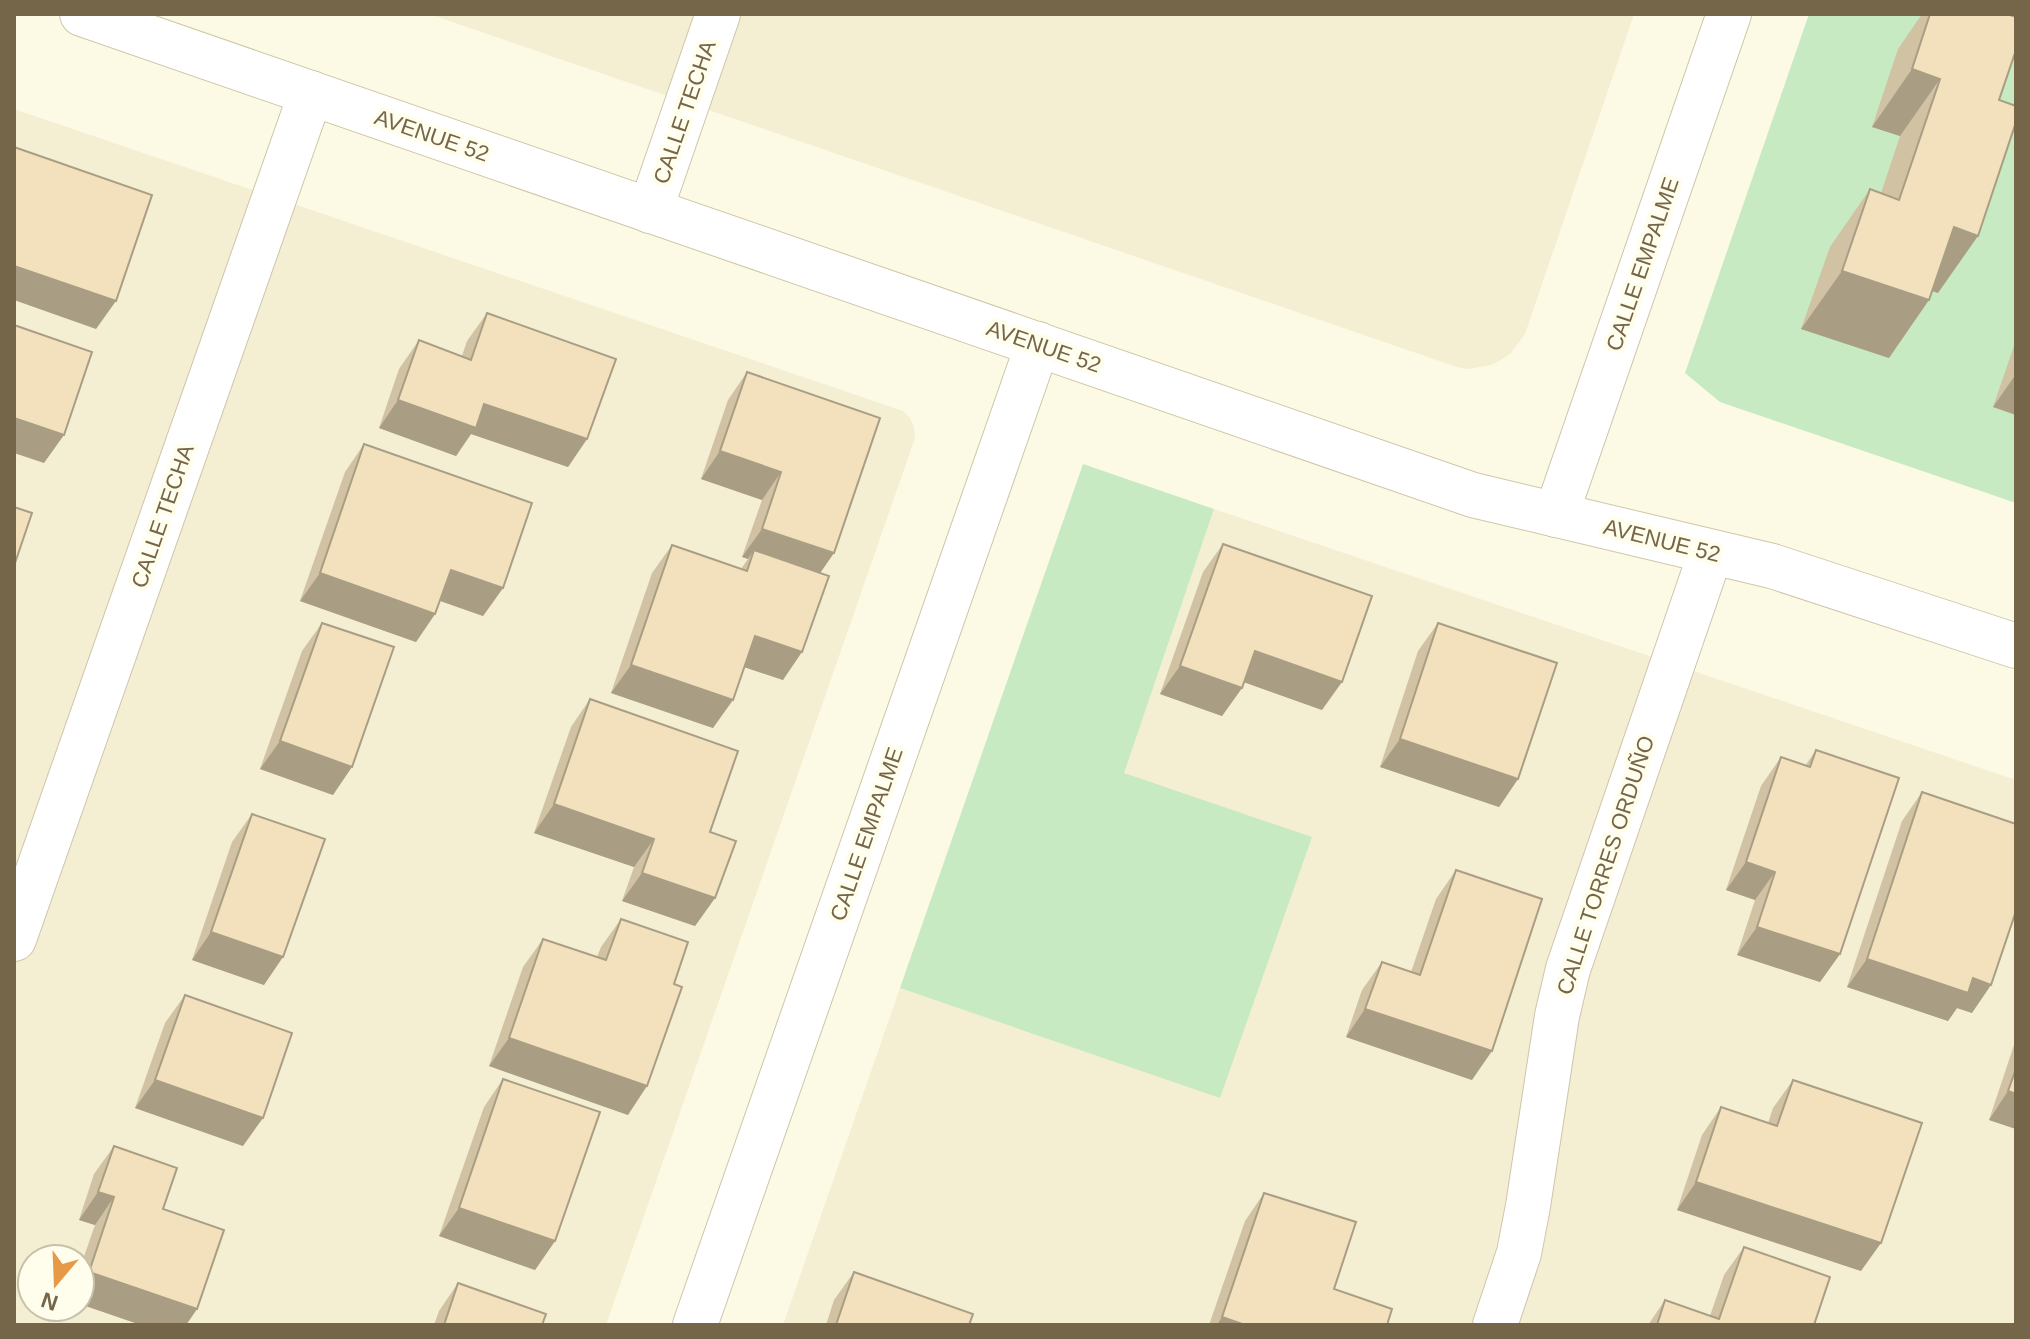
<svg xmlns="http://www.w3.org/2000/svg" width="2030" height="1339" font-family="Helvetica,sans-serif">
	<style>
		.residential { fill: #f4eed3; fill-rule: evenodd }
		.green { fill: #c7eac3 }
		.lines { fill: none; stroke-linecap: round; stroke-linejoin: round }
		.minor-casing { stroke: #cec5ab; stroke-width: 46 }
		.secondary-casing { stroke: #d1c6a8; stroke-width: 46 }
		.minor { stroke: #fff; stroke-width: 44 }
		.secondary { stroke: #fff; stroke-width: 44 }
		.wall { fill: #d0c2a2 }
		.shaded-wall { fill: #a99e84 }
		.building { fill: #f2e1bc; stroke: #a99e84; stroke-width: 2 }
		.labels { text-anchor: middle; stroke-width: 8; stroke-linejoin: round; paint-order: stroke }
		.street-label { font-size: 22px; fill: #756649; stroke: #fffdeb }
	</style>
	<rect width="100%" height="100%" fill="#fcfae4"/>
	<g class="residential">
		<path d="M 429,14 L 1634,14 L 1525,334 L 1511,353 L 1501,360 L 1491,365 L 1468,369 L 1457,367 Z"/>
		<path d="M 14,109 L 903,411 L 910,418 L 914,427 L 915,438 L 606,1325 L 14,1325 ZM 32,1259 L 80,1259 L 80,1307 L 32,1307 Z"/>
		<path d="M 1214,509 L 2016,780 L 2016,1325 L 783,1325 L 900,988 L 1220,1097 L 1123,773 Z"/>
	</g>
	<g class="green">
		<path d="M 1809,14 L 2016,14 L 2016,249 L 2014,256 L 2016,257 L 2016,503 L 1720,402 L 1685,373 Z"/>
		<path d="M 1083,464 L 1214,509 L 1124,773 L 1312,837 L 1220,1098 L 900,988 Z"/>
	</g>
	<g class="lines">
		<defs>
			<g id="minor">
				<path d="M 650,211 L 718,14"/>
				<path d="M 1556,515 L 1729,14"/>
				<path d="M 14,939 L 311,93"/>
				<path d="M 695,1325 L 1038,344"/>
				<path d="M 1495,1325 L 1519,1253 L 1528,1206 L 1557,1016 L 1568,969 L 1711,552"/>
			</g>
			<path id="secondary" d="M 82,14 L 1473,495 L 1772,566 L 2016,646"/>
		</defs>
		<use href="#minor" class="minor-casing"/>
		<use href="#secondary" class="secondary-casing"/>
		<use href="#minor" class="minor"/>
		<use href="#secondary" class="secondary"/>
	</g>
	<g class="wall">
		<path d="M 1922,14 L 2007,14 L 1999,100 L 1938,293 L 1932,291 L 1889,358 L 1801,329 L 1830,247 L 1870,189 L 1881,193 L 1900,136 L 1872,127 L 1898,49 Z"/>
		<path d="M 487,313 L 587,439 L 568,467 L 471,434 L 456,456 L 379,428 L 399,369 L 419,340 L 462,356 L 467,341 Z"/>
		<path d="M 2016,340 L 2016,415 L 1993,407 Z"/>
		<path d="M 747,372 L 820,573 L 783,680 L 744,667 L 713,728 L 611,693 L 652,573 L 672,545 L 741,569 L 748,559 L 742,557 L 762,500 L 701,479 L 728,400 Z"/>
		<path d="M 364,444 L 503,588 L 483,616 L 440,601 L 435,614 L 416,642 L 300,601 L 345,472 Z"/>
		<path d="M 1223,544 L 1322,710 L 1244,682 L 1242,688 L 1222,716 L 1160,694 L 1203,572 Z"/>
		<path d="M 322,623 L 333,795 L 260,769 L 302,651 Z"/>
		<path d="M 1438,623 L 1518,779 L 1499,807 L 1380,767 L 1418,651 Z"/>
		<path d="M 590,699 L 710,832 L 715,898 L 695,926 L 622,901 L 634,867 L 534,833 L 571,727 Z"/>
		<path d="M 1816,750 L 1840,954 L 1820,982 L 1737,955 L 1755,900 L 1726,890 L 1761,786 L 1781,757 L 1805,766 Z"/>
		<path d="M 1922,792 L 1972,1013 L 1957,1008 L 1948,1021 L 1847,987 L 1902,821 Z"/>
		<path d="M 252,814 L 264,985 L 192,960 L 232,842 Z"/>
		<path d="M 1456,870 L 1472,1080 L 1346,1037 L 1362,990 L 1382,962 L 1411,972 L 1436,899 Z"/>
		<path d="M 621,919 L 628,1115 L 489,1066 L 523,967 L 543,939 L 597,957 L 601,947 Z"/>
		<path d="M 185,995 L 243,1146 L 135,1108 L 165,1023 Z"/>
		<path d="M 2016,1039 L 2016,1129 L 1989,1120 Z"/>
		<path d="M 503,1079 L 555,1241 L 535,1270 L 439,1236 L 484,1107 Z"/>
		<path d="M 1793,1080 L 1861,1271 L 1677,1210 L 1702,1135 L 1721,1107 L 1768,1123 L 1773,1108 Z"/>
		<path d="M 114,1146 L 163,1209 L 197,1309 L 186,1325 L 141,1325 L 80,1304 L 80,1268 L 95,1225 L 79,1220 L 94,1174 Z"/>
		<path d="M 1264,1193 L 1334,1289 L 1387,1325 L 1209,1325 L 1245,1221 Z"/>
		<path d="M 1744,1247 L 1814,1325 L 1648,1325 L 1665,1300 L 1710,1316 L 1724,1275 Z"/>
		<path d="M 854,1272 L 969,1325 L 826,1325 L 834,1300 Z"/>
		<path d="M 458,1283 L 542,1325 L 434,1325 L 439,1311 Z"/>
	</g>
	<g class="shaded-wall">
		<path d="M 1912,69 L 1940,79 L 1900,136 L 1872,127 Z"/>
		<path d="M 1954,227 L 1978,236 L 1938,293 L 1914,285 Z"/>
		<path d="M 14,266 L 116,301 L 96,329 L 14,300 Z"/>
		<path d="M 1842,271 L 1929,300 L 1889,358 L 1801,329 Z"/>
		<path d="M 2016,374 L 2016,415 L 1993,407 Z"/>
		<path d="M 398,400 L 484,404 L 587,439 L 568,467 L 471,434 L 456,456 L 379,428 Z"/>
		<path d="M 14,418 L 64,435 L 44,463 L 14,453 Z"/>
		<path d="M 720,451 L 781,472 L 762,500 L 701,479 Z"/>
		<path d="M 762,529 L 834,553 L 814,582 L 754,550 L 748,559 L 742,557 Z"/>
		<path d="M 451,570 L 503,588 L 483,616 L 432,598 Z"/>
		<path d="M 320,573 L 435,614 L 416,642 L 300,601 Z"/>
		<path d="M 755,636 L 802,652 L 783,680 L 735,664 Z"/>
		<path d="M 1255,651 L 1342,682 L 1322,710 L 1235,679 Z"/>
		<path d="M 631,665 L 733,700 L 713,728 L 611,693 Z"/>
		<path d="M 1180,666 L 1242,688 L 1222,716 L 1160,694 Z"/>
		<path d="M 1400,739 L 1518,779 L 1499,807 L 1380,767 Z"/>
		<path d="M 280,741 L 352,767 L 333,795 L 260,769 Z"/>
		<path d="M 554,804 L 654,839 L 634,867 L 534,833 Z"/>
		<path d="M 1746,862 L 1775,872 L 1755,900 L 1726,890 Z"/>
		<path d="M 642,873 L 715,898 L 695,926 L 622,901 Z"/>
		<path d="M 1757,927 L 1840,954 L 1820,982 L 1737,955 Z"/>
		<path d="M 211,932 L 283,957 L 264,985 L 192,960 Z"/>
		<path d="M 1867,959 L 1973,978 L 1991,985 L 1972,1013 L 1957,1008 L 1948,1021 L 1847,987 Z"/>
		<path d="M 1365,1009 L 1492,1051 L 1472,1080 L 1346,1037 Z"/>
		<path d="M 509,1038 L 647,1086 L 628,1115 L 489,1066 Z"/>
		<path d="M 155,1080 L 263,1118 L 243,1146 L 135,1108 Z"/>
		<path d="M 2008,1091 L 2016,1094 L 2016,1129 L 1989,1120 Z"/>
		<path d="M 1696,1182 L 1881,1243 L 1861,1271 L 1677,1210 Z"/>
		<path d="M 98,1192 L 114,1197 L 95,1225 L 79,1220 Z"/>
		<path d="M 459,1208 L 555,1241 L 535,1270 L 439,1236 Z"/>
		<path d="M 89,1272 L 197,1309 L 186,1325 L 141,1325 L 80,1304 L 80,1284 Z"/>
		<path d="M 1222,1317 L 1245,1325 L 1217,1325 Z"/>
	</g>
	<g class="building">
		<path d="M 1930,14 L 2007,14 L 2016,17 L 2016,50 L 1999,100 L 2016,106 L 2016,122 L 1978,236 L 1954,227 L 1929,300 L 1842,271 L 1870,189 L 1899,200 L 1940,79 L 1912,69 Z"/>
		<path d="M 14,147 L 152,195 L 116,301 L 14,266 Z"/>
		<path d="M 487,313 L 616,359 L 587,439 L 484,404 L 476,428 L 398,400 L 419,340 L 471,360 Z"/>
		<path d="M 14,325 L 92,352 L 64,435 L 14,418 Z"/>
		<path d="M 747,372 L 880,418 L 834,553 L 762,529 L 781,472 L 720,451 Z"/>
		<path d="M 364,444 L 532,503 L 503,588 L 451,570 L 435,614 L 320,573 Z"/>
		<path d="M 14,507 L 32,513 L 14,566 Z"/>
		<path d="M 1223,544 L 1372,596 L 1342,682 L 1255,651 L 1242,688 L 1180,666 Z"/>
		<path d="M 672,545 L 747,571 L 754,550 L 829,576 L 802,652 L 755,636 L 733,700 L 631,665 Z"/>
		<path d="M 322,623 L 394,647 L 352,767 L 280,741 Z"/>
		<path d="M 1438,623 L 1557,663 L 1518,779 L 1400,739 Z"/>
		<path d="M 590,699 L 738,751 L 710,832 L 736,841 L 715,898 L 642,873 L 654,839 L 554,804 Z"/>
		<path d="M 1816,750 L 1899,778 L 1840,954 L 1757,927 L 1775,872 L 1746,862 L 1781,757 L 1810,767 Z"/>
		<path d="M 1922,792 L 2016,824 L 2016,911 L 1991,985 L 1973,978 L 1968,993 L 1867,959 Z"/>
		<path d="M 252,814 L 325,839 L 283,957 L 211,932 Z"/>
		<path d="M 1456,870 L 1542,899 L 1492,1051 L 1365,1009 L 1382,962 L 1420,975 Z"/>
		<path d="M 621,919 L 688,942 L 674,984 L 682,987 L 647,1086 L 509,1038 L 543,939 L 606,960 Z"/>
		<path d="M 185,995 L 292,1033 L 263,1118 L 155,1080 Z"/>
		<path d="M 2016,1069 L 2016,1094 L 2008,1091 Z"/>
		<path d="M 503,1079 L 600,1112 L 555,1241 L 459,1208 Z"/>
		<path d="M 1793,1080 L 1922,1123 L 1881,1243 L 1696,1182 L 1721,1107 L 1777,1126 Z"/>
		<path d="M 114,1146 L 177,1168 L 163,1209 L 224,1230 L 197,1309 L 89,1272 L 114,1197 L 98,1192 Z"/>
		<path d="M 1264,1193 L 1356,1222 L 1334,1289 L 1392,1309 L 1387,1325 L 1245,1325 L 1222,1317 Z"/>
		<path d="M 1744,1247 L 1830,1277 L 1814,1325 L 1657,1325 L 1665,1300 L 1719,1319 Z"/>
		<path d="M 854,1272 L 973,1314 L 969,1325 L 836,1325 Z"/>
		<path d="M 458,1283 L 546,1314 L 542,1325 L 444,1325 Z"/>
	</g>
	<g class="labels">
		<g class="street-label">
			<text transform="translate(684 112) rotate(-71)" y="8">CALLE TECHA</text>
			<text transform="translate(432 135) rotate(19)" y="8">AVENUE 52</text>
			<text transform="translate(1642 264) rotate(-71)" y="8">CALLE EMPALME</text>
			<text transform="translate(1044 346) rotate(19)" y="8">AVENUE 52</text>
			<text transform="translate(162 516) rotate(-71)" y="8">CALLE TECHA</text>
			<text transform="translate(1662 540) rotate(14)" y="8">AVENUE 52</text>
			<text transform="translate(866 834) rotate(-71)" y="8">CALLE EMPALME</text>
			<text transform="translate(1605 865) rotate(-72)" y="8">CALLE TORRES ORDUÑO</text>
		</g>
	</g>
	<rect width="2030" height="1339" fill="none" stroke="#756649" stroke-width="32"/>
	<g transform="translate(56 1283) rotate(199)"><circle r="38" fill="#fffdeb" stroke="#c8c1aa" stroke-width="2"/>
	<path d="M0-6L14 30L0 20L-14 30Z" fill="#e89948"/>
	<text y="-12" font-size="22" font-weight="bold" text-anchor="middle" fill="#756649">N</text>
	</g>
</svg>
